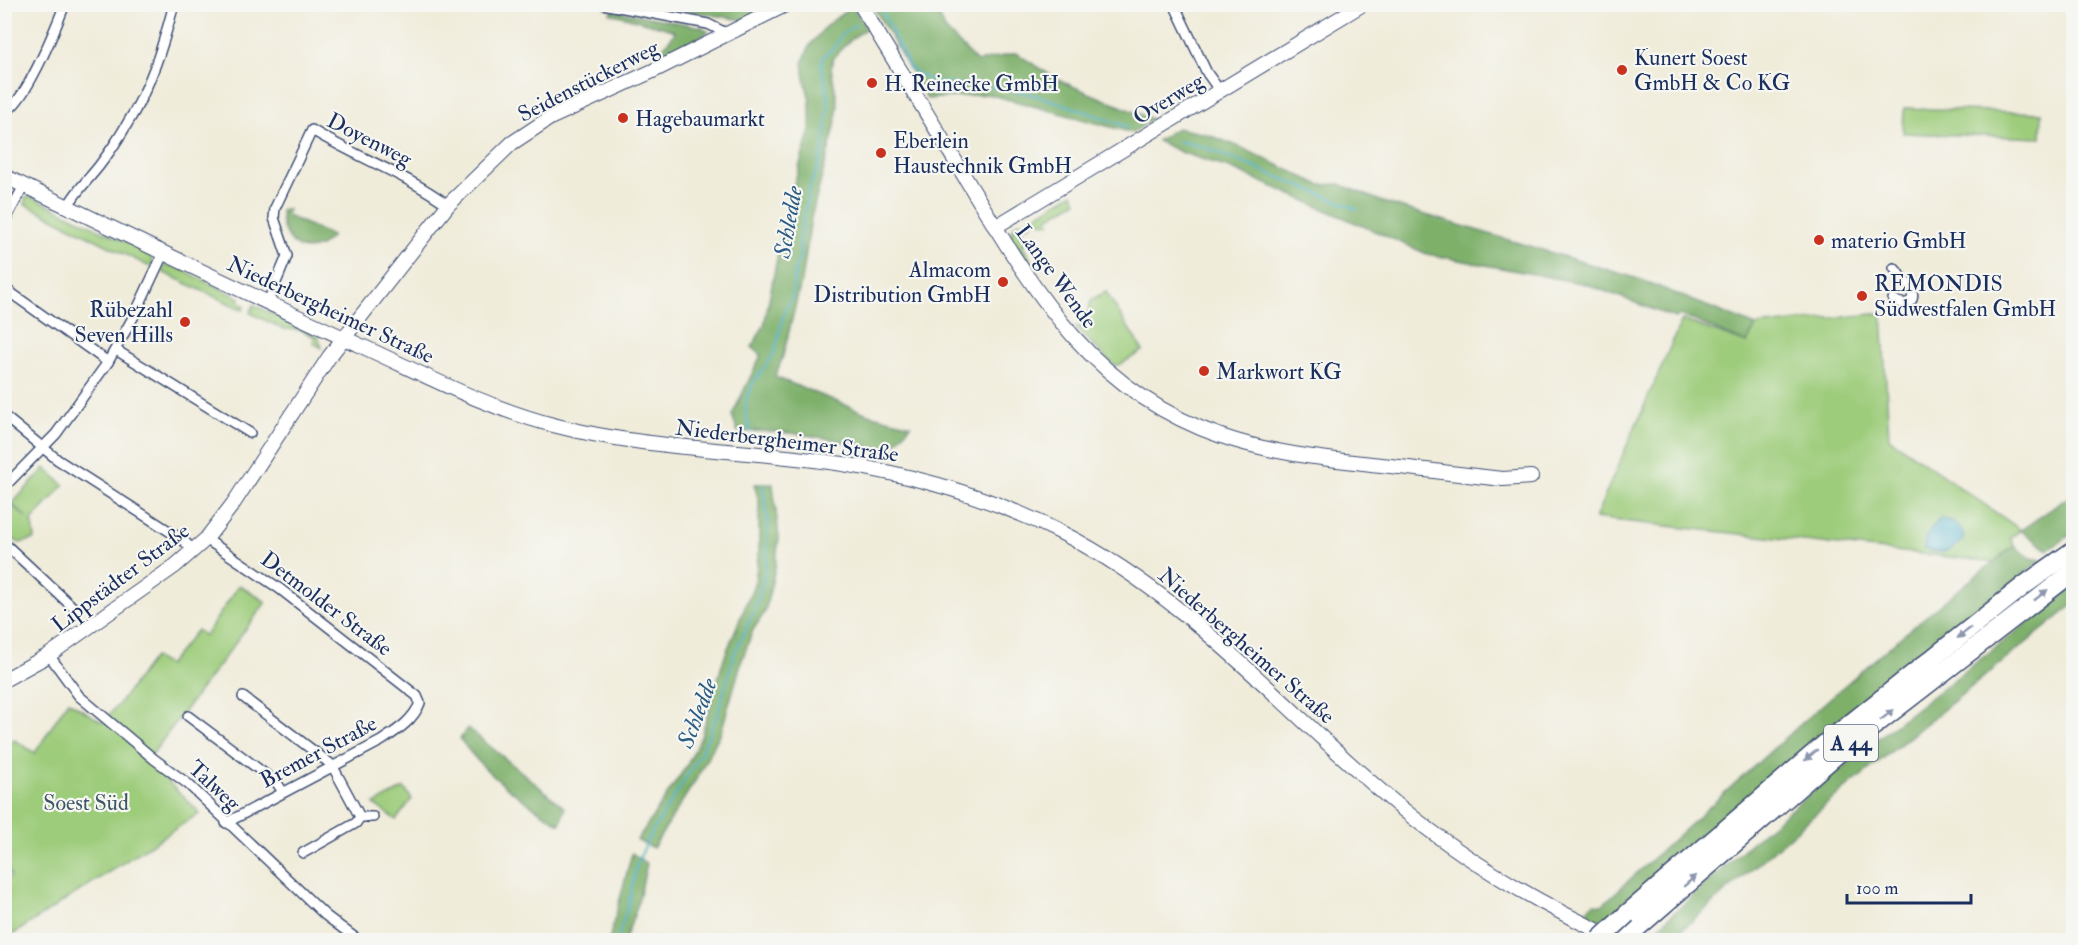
<svg xmlns="http://www.w3.org/2000/svg" width="2078" height="945" font-family="'IM FELL Double Pica',serif">
	<style>
		.green { fill: #9dcc7a; stroke: #5c7e6c; stroke-width: 1.5 }
		.forest { fill: #7eb06a; stroke: #4c7064; stroke-width: 1.5 }
		.water { fill: #4ab0ca; stroke: #327094; stroke-width: 1.5 }
		.lines { fill: none; stroke-linecap: round; stroke-linejoin: round }
		.stream { stroke: #4ab0ca; stroke-width: 2 }
		.street-casing { stroke: #3b4b71; stroke-width: 12 }
		.secondary-casing { stroke: #3b4b71; stroke-width: 16 }
		.highway-casing { stroke: #3b4b71; stroke-width: 21 }
		.street { stroke: #fff; stroke-width: 9 }
		.secondary { stroke: #fff; stroke-width: 14 }
		.highway { stroke: #fff; stroke-width: 18 }
		.highway-bridge-casing { stroke: #3b4b71; stroke-width: 21; stroke-linecap: butt }
		.highway-bridge { stroke: #fff; stroke-width: 18 }
		.oneway { fill: #8d97ae }
		.poi-dot { fill: #c8321e; stroke: #f6f6f2; stroke-width: 2 }
		.labels { text-anchor: middle; stroke-width: 4.5; stroke-linejoin: round; paint-order: stroke }
		.shield { fill: #f6f6f2; stroke: #5d6b8a; stroke-width: 1.5 }
		.shield-label { font-size: 21px; font-weight: bold; fill: #1b2f5e }
		.poi-label { font-size: 22px; fill: #1b2f5e; stroke: #f6f6f2; text-anchor: start }
		.street-label { font-size: 22px; fill: #1b2f5e; stroke: #f6f6f2 }
		.park-label { font-size: 22px; fill: #3c5665; stroke: #f6f6f2 }
		.water-label { font-size: 24px; font-style: italic; fill: #2b5c84; stroke: #f6f6f2 }
	</style>
	<rect width="100%" height="100%" fill="#f6f6f2"/>
	<filter id="ink" filterUnits="userSpaceOnUse"><feTurbulence type="fractalNoise" baseFrequency=".0167" numOctaves="2"/><feDisplacementMap in="SourceGraphic" scale="12" xChannelSelector="R" yChannelSelector="G"/><feConvolveMatrix kernelMatrix="1 2 1 2 8 2 1 2 1" color-interpolation-filters="sRGB"/></filter>
	<filter id="wash" filterUnits="userSpaceOnUse"><feTurbulence type="fractalNoise" baseFrequency=".008" numOctaves="4" result="noise"/><feDisplacementMap in="SourceGraphic" scale="24" xChannelSelector="R" yChannelSelector="G"/><feGaussianBlur stdDeviation="1.35" result="paint"/><feColorMatrix in="noise" values="0 0 0 0 0 0 0 0 0 0 0 0 0 0 0 0 0 1.4 0 .05"/><feComposite in="paint" operator="in"/></filter>
	<g filter="url(#wash)">
		<rect width="100%" height="100%" fill="#f0ecda"/>
		<g class="green">
			<path d="M 1904,108 L 2042,113 L 2041,138 L 1903,133 Z"/>
			<path d="M 1073,193 L 1077,201 L 1048,218 L 1051,224 L 1032,220 L 1030,225 L 1024,225 L 1020,240 L 1027,242 L 1022,245 L 1033,264 L 1025,263 L 1013,242 L 1011,236 L 1013,228 L 1017,223 L 1027,221 Z"/>
			<path d="M 32,197 L 149,253 L 153,263 L 151,266 L 148,266 L 25,204 L 25,198 Z"/>
			<path d="M 165,266 L 175,266 L 240,298 L 239,302 L 245,306 L 243,310 L 164,273 L 162,268 Z"/>
			<path d="M 1106,292 L 1143,351 L 1119,365 L 1114,365 L 1075,327 L 1082,327 L 1092,299 Z"/>
			<path d="M 254,305 L 318,336 L 322,348 L 313,343 L 315,337 L 300,330 L 283,329 L 250,313 Z"/>
			<path d="M 1882,313 L 1889,438 L 2021,530 L 2010,538 L 2014,546 L 1994,562 L 1595,518 L 1682,320 L 1747,343 L 1756,326 Z"/>
			<path d="M 45,468 L 64,485 L 31,522 L 33,524 L 35,539 L 20,543 L 5,535 L 5,505 L 10,504 L 27,518 L 12,504 Z"/>
			<path d="M 239,585 L 266,602 L 147,761 L 200,813 L 4,940 L 4,881 L 11,877 L 5,860 L 5,744 L 15,740 L 35,753 L 68,701 L 102,722 L 118,705 L 154,657 L 168,665 L 197,630 L 205,636 Z"/>
			<path d="M 404,788 L 412,799 L 396,820 L 374,804 Z"/>
		</g>
		<g class="forest">
			<path d="M 657,5 L 773,5 L 742,20 Z"/>
			<path d="M 872,5 L 935,5 L 945,29 L 977,62 L 1016,53 L 1058,80 L 1151,119 L 1133,133 L 988,94 L 927,99 Z"/>
			<path d="M 852,6 L 866,28 L 849,41 L 833,58 L 831,68 L 838,104 L 835,127 L 811,218 L 803,274 L 783,356 L 775,377 L 868,414 L 911,425 L 889,451 C 842,441 786,428 738,432 L 732,415 L 761,355 L 752,347 L 764,325 L 787,207 L 810,131 L 810,100 L 805,81 L 803,61 L 810,45 L 827,25 Z"/>
			<path d="M 612,10 L 702,27 L 708,31 L 702,36 L 649,61 L 657,55 L 675,33 L 673,30 L 610,13 Z"/>
			<path d="M 1177,128 L 1206,134 L 1240,147 L 1320,185 L 1340,184 L 1383,202 L 1642,280 L 1756,326 L 1747,343 L 1681,315 L 1675,318 L 1586,284 L 1427,254 L 1232,169 L 1183,153 L 1157,141 Z"/>
			<path d="M 285,209 L 288,209 L 286,215 L 332,236 C 329,239 324,244 320,246 C 295,257 280,233 281,211 Z"/>
			<path d="M 754,484 L 773,484 L 779,538 L 775,568 L 765,612 L 753,630 L 742,660 L 721,732 L 697,778 L 653,848 L 637,840 L 687,765 L 701,737 L 724,658 L 755,582 L 759,550 L 759,501 Z"/>
			<path d="M 2073,494 L 2073,533 L 2048,550 L 2021,530 Z"/>
			<path d="M 2014,546 L 2031,558 L 2041,560 L 1819,735 L 1605,922 L 1586,917 L 1588,909 L 1594,904 L 1602,905 C 1737,782 1869,657 2014,546 Z"/>
			<path d="M 2073,588 L 2073,605 L 1835,797 L 1670,940 L 1644,940 L 1763,832 L 1896,724 Z"/>
			<path d="M 468,728 L 565,808 L 560,824 C 522,800 486,776 460,739 Z"/>
			<path d="M 632,853 L 647,864 L 637,907 L 625,940 L 609,940 Z"/>
		</g>
		<path class="water" d="M 1940,519 L 1952,521 L 1963,532 L 1963,541 C 1947,553 1943,555 1924,549 C 1925,535 1930,529 1940,519 Z"/>
		<g class="lines">
			<g class="stream">
				<path d="M 880,6 L 909,67 C 930,86 954,84 979,86 C 995,87 1011,90 1026,93 C 1060,101 1095,116 1128,127"/>
				<path d="M 1178,141 L 1204,147 L 1357,209"/>
				<path d="M 750,432 L 745,409 L 747,397 L 753,383 L 774,354 L 785,310 L 792,297 L 795,270 L 800,254 L 799,241 L 810,186 L 817,170 L 824,146 L 829,101 L 821,65 L 823,57 L 835,46 L 841,35 L 857,24"/>
				<path d="M 617,940 L 629,903 L 637,864 L 649,837 L 700,755 L 717,715 L 735,652 L 754,611 L 765,575 L 768,524 L 763,485"/>
			</g>
		</g>
	</g>
	<g filter="url(#ink)">
		<g class="lines">
			<defs>
				<g id="street">
					<path d="M 603,4 L 708,24 L 726,33"/>
					<path d="M 1174,4 L 1207,73 L 1220,91"/>
					<path d="M 4,112 C 25,105 56,27 65,4"/>
					<path d="M 68,206 C 76,191 88,180 99,166 C 109,153 119,138 127,124 C 150,88 163,46 174,4"/>
					<path d="M 4,222 L 24,186"/>
					<path d="M 4,288 L 108,362"/>
					<path d="M 1893,299 C 1900,305 1916,306 1912,292 C 1909,283 1900,275 1894,268"/>
					<path d="M 267,304 L 287,256 L 274,218 L 275,208 L 312,130 C 356,157 406,174 448,205"/>
					<path d="M 116,350 L 250,433"/>
					<path d="M 4,416 L 58,460 L 183,540 L 194,551"/>
					<path d="M 4,487 L 56,434 L 108,362 L 135,314 L 164,252"/>
					<path d="M 206,539 L 280,589 L 417,696 L 420,703 C 413,721 396,731 381,741 L 226,823"/>
					<path d="M 4,543 L 77,611"/>
					<path d="M 49,655 L 79,696 L 154,759 L 188,784 L 325,915 L 358,940"/>
					<path d="M 243,697 L 332,765 L 360,817"/>
					<path d="M 188,716 L 277,783 L 283,792"/>
					<path d="M 303,853 L 356,823 L 360,817 L 373,817"/>
				</g>
				<g id="secondary">
					<path d="M 860,4 C 895,62 931,120 966,179 C 1033,289 1090,391 1221,436 C 1273,454 1327,459 1381,465 C 1422,469 1462,475 1503,479 L 1531,477"/>
					<path d="M 4,176 C 125,234 246,294 368,349 C 429,377 488,408 553,425 C 648,450 746,449 843,464 C 918,476 992,498 1060,532 C 1192,598 1288,715 1400,807 C 1466,861 1541,905 1618,940"/>
					<path d="M 995,227 L 1363,4"/>
					<path d="M 4,680 L 49,655 L 175,566 L 206,539 L 233,504 L 329,357 L 448,205 L 512,143 L 550,118 L 655,70 L 787,4"/>
				</g>
				<g id="highway">
					<path d="M 1627,914 L 1826,743 L 2026,584 L 2074,550"/>
					<path d="M 1623,940 L 1836,755 L 2074,571"/>
				</g>
			</defs>
			<use href="#street" class="street-casing"/>
			<use href="#secondary" class="secondary-casing"/>
			<use href="#highway" class="highway-casing"/>
			<use href="#street" class="street"/>
			<use href="#secondary" class="secondary"/>
			<use href="#highway" class="highway"/>
			<defs>
				<path id="highway-bridge" d="M 1599,940 L 1627,914"/>
			</defs>
			<use href="#highway-bridge" class="highway-bridge-casing"/>
			<use href="#highway-bridge" class="highway-bridge"/>
		</g>
		<defs><path id="oneway-solid" d="M-6-.8H1V-3.2L6.5 0L1 3.2V.8H-6Z" transform="scale(1.5)"/></defs>
		<g class="oneway">
			<use href="#oneway-solid" transform="translate(2041 595) rotate(-38)"/>
			<use href="#oneway-solid" transform="translate(1964 633) rotate(142)"/>
			<use href="#oneway-solid" transform="translate(1887 715) rotate(-38)"/>
			<use href="#oneway-solid" transform="translate(1811 755) rotate(139)"/>
			<use href="#oneway-solid" transform="translate(1690 881) rotate(-41)"/>
		</g>
	</g>
	<g class="poi-dot">
		<circle cx="1622" cy="70" r="6"/>
		<circle cx="872" cy="83" r="6"/>
		<circle cx="623" cy="118" r="6"/>
		<circle cx="881" cy="153" r="6"/>
		<circle cx="1819" cy="240" r="6"/>
		<circle cx="1003" cy="282" r="6"/>
		<circle cx="1862" cy="296" r="6"/>
		<circle cx="185" cy="322" r="6"/>
		<circle cx="1204" cy="371" r="6"/>
	</g>
	<g class="labels">
		<rect class="shield" x="1824" y="725" width="54" height="36" rx="4.5"/>
		<g class="shield-label">
			<text x="1851" y="750">A 44</text>
		</g>
		<g class="poi-label">
			<text x="1634" y="65">Kunert Soest<tspan x="1634" dy="25">GmbH &amp; Co KG</tspan></text>
			<text x="884" y="91">H. Reinecke GmbH</text>
			<text x="635" y="126">Hagebaumarkt</text>
			<text x="893" y="148">Eberlein<tspan x="893" dy="25">Haustechnik GmbH</tspan></text>
			<text x="1831" y="248">materio GmbH</text>
			<text x="991" y="277" text-anchor="end">Almacom<tspan x="991" dy="25">Distribution GmbH</tspan></text>
			<text x="1874" y="291">REMONDIS<tspan x="1874" dy="25">Südwestfalen GmbH</tspan></text>
			<text x="173" y="317" text-anchor="end">Rübezahl<tspan x="173" dy="25">Seven Hills</tspan></text>
			<text x="1216" y="379">Markwort KG</text>
		</g>
		<g class="street-label">
			<text transform="translate(588 80) rotate(-27)" y="8">Seidenstückerweg</text>
			<text transform="translate(1168 98) rotate(-31)" y="8">Overweg</text>
			<text transform="translate(370 139) rotate(27)" y="8">Doyenweg</text>
			<text transform="translate(1057 276) rotate(54)" y="8">Lange Wende</text>
			<text transform="translate(331 309) rotate(25)" y="8">Niederbergheimer Straße</text>
			<text transform="translate(787 440) rotate(7)" y="8">Niederbergheimer Straße</text>
			<text transform="translate(120 577) rotate(-37)" y="8">Lippstädter Straße</text>
			<text transform="translate(327 603) rotate(37)" y="8">Detmolder Straße</text>
			<text transform="translate(1247 645) rotate(41)" y="8">Niederbergheimer Straße</text>
			<text transform="translate(318 751) rotate(-28)" y="8">Bremer Straße</text>
			<text transform="translate(215 785) rotate(43)" y="8">Talweg</text>
		</g>
		<g class="park-label">
			<text x="86" y="810">Soest Süd</text>
		</g>
		<g class="water-label">
			<text transform="translate(788 222) rotate(-80)" y="8">Schledde</text>
			<text transform="translate(697 713) rotate(-69)" y="8">Schledde</text>
		</g>
	</g>
	<rect width="2078" height="945" fill="none" stroke="#f6f6f2" stroke-width="24"/>
	<path d="M1847 894v9h124v-9" fill="none" stroke="#1b2f5e" stroke-width="3"/>
	<text x="1856" y="894" font-size="18" fill="#1b2f5e" stroke="#f6f6f2" stroke-width="4.5" paint-order="stroke">100 m</text>
</svg>
